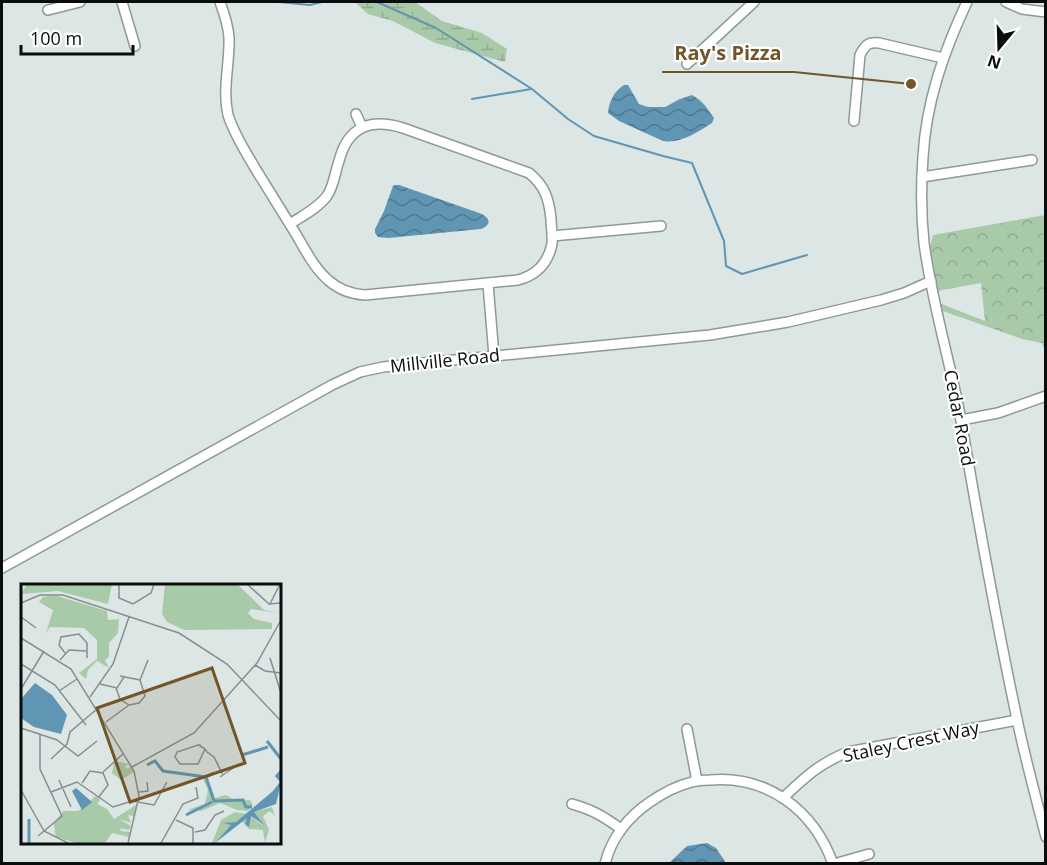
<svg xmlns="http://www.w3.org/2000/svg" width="1047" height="865" font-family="'Open Sans',sans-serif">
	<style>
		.wetland { fill: url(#wetland-marsh) }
		.park { fill: url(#park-crowns) }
		.water { fill: url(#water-waves) }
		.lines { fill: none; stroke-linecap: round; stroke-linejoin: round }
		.stream { stroke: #6195b4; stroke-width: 2 }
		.minor-casing { stroke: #8f9998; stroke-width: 12 }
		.minor { stroke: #fff; stroke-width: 9 }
		.labels { text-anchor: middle; stroke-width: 4.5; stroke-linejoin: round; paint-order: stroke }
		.street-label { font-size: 18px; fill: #0a0d0d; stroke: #fff }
		.inset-river { fill: none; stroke: #6195b4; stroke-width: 3 }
		.inset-road { fill: none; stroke: #878f8f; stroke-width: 1.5 }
		.view { fill: #725629; fill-opacity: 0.15; stroke: #725629; stroke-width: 3 }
		.inset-edge { fill: none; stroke: #0a0d0d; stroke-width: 3 }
		.leader { fill: none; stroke: #725629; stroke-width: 2 }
		.callout-dot { fill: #725629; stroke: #fff; stroke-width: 2 }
		.callout-label { font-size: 20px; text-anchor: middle; font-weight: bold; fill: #725629; stroke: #fff; stroke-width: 4.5; stroke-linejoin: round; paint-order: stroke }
	</style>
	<defs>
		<pattern id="wetland-marsh" width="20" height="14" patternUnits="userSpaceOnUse" patternTransform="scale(1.5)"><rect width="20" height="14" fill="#a9caa9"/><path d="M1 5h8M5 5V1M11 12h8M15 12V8" fill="none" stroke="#90ac90"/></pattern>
		<pattern id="park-crowns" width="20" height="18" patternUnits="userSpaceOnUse" patternTransform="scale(1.5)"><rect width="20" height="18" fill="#a9caa9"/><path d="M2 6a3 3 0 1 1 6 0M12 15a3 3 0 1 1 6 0" fill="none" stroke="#90ac90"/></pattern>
		<pattern id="water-waves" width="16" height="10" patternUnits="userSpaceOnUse" patternTransform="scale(1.5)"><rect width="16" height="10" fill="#6195b4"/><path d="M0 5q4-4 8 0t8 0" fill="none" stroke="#4e7891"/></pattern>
	</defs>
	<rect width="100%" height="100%" fill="#dbe6e5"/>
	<path class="wetland" d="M 355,2 L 415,2 L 442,21 L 482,33 L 507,49 L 505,62 L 435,43 L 393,21 L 368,14 Z"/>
	<path class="park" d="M 1045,215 L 1045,351 L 1042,343 L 1022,339 L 940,310 L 939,303 L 985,321 L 981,283 L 937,291 L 930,246 L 933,235 Z"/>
	<g class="water">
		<path d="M 624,85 L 628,85 L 639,104 L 648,107 L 665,107 L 680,99 L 692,95 C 703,101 707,108 714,118 L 712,123 C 698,132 680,144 663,141 L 619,121 L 608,113 C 609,102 614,91 624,85 Z"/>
		<path d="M 395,185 L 399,185 L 482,214 C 491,219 491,225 481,229 L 388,238 L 378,237 L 375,233 L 375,229 L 384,211 L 393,186 Z"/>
		<path d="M 707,843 L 716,848 L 726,863 L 669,863 L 687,846 Z"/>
	</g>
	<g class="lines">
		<g class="stream">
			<path d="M 279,2 L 310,5 L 322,2"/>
			<path d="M 377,2 L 436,28 L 532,89 L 568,119 L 594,136 L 663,156 L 692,163 L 724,241 L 726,266 L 742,274 L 807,255"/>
			<path d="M 472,99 L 531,89"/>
		</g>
		<defs>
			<g id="minor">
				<path d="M 122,2 L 135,46"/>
				<path d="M 220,2 C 224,13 228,25 229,37 C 230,64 222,89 228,115 C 234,134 245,151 255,168 C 268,189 281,210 294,231 C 304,247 313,267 328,280 C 339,290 351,294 365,295 L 518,280 C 537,275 548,263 552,244 C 553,235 551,227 551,219 C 549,199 545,186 529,173 L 403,128 C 371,118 348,126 339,161 C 335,172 334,186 327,196 C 318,208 302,216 290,224"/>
				<path d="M 967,2 C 944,51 926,102 923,157 C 921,185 921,215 924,243 C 932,303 950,361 961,420 C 978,520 996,620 1017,719 C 1025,758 1036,798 1046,837"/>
				<path d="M 1006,2 L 1022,9 L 1046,12"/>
				<path d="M 48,10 L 80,2"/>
				<path d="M 687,64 L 754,2"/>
				<path d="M 356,114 L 362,127"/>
				<path d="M 854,121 L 860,55 C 865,45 868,42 879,43 L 943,58"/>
				<path d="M 922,177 L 1032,160"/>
				<path d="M 552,236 L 661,226"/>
				<path d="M 488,284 L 494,356"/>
				<path d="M 961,420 L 998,413 L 1046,396"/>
				<path d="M 2,568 L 332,385 L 360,372 L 383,367 L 710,335 L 788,322 L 881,300 L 904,293 L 931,281"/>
				<path d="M 687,729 L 697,781"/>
				<path d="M 783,798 C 805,777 820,763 848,752 L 1017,720"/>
				<path d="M 572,804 C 593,810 603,816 621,829"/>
				<path d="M 605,864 C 611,838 629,816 650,802 C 663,793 676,786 692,782 C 697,780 704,780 710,780 C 767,775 814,810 833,864"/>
				<path d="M 834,864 L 869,854"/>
			</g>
		</defs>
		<use href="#minor" class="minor-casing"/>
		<use href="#minor" class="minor"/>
	</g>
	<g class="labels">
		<g class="street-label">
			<text transform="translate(445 361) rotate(-6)" y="6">Millville Road</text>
			<text transform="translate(959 418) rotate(79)" y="6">Cedar Road</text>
			<text transform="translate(911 742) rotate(-12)" y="6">Staley Crest Way</text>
		</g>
	</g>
	<g transform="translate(21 584)">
		<rect width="260" height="260" fill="#dbe6e5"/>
		<path d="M 6,0 L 91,0 L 87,20 L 37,7 L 0,10 ZM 71,217 L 86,225 L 93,235 L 115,221 L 113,232 L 107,231 L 110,239 L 98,235 L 110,242 L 108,246 L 99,244 L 100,247 L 109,248 L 108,253 L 91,249 L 84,259 L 55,259 L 35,253 L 33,239 L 42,227 L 57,227 Z" fill="#a9caa9"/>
		<path d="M 144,0 L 216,0 L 243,26 L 259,29 L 230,25 L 227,29 L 233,35 L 251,39 L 251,45 L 163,46 L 146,38 L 141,30 ZM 33,11 L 86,27 L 87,36 L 98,35 L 97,49 L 88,59 L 88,73 L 84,76 L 88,84 L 76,77 L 67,86 L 65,95 L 58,89 L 76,75 L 76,56 L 63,44 L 29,43 L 25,49 L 32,26 L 18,18 L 22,13 ZM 166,191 L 186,193 L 194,214 L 205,211 L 215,217 L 229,216 L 232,221 L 227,227 L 216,226 L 199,219 L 180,227 L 170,226 L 167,231 L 169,225 L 184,220 L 187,206 L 182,195 ZM 251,223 L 254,232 L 249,227 L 242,232 L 248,246 L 244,259 L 242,246 L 228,245 L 221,237 L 226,234 L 225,238 L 226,241 L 230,232 L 242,242 L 233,228 ZM 214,228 L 226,230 L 215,238 L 201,240 L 212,240 L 194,259 L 191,259 L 200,236 Z" fill="#a9caa9"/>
		<path d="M 93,177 L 109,180 L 104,182 L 106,185 L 110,182 L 113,188 L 100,196 L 91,189 ZM 74,212 L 79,216 L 76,220 L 92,236 L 61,259 L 35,252 L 33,239 L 40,235 L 43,227 L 50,230 L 60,227 Z" fill="#a9caa9"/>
		<path d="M 14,99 L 31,111 L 46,131 L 40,150 L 13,143 L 0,134 L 0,115 ZM 259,186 L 259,203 L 255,220 L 233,228 L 243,241 L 230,232 L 228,243 L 224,240 L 226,234 L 194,259 L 210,241 L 202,239 L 215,238 L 252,207 L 259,198 L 254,192 ZM 55,204 L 71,218 L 61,226 L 51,207 Z" fill="#6195b4"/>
		<path class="inset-river" d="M 246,157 L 260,175M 221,171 L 247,163M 126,181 L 134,177 L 142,187 L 185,193 L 193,189M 185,193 L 193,217 L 222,216 L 225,223 L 231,223M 165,231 L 191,218M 8,259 L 8,235"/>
		<path class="inset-road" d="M 98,0 L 98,14 L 112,20 L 130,9 L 133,0M 226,0 L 248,20 L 260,19M 0,19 L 19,11 L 42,11 L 158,49 L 206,80 L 260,137M 249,20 L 259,0M 0,33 L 15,44M 0,54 L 50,85 L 113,187 L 118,212 L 107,259M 44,69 L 38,61 L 40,53 L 58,50 L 66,59 L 66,74M 249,74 L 260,109M 39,76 L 48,66 L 65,67M 0,80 L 34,101 L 65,141M 234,81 L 244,87 L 260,89M 119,96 L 127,76M 79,100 L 96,104 L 103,93M 95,104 L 99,115 L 108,121 L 118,119 L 124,112 L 119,96 L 99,92M 0,105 L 23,67M 38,107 L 56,95M 69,113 L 92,80 L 108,33M 85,138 L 108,121M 0,144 L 36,156 L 57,172 L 76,157M 184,165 L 177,180 L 159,180 L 154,173 L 156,168 L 177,161 L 179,161 L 179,162 L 184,165 L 186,168 L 193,173 L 202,191M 30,175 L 46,160 L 49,148 L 76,125M 111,183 L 173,149 L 236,79 L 260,36M 82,188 L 103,169M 199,193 L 218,180M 38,196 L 50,223M 61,199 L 69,187 L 82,189 L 87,201 L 77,214M 0,206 L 23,247 L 47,259M 30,208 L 56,198 L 92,223 L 111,217 L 133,221 L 146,198M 118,208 L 127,207 L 126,198M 155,236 L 172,244 L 172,259M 174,248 L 184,246 L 194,231 L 203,227M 17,252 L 41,232 L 19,185 L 19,151M 140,259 L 162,220 L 177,214 L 175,203"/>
		<path class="view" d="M 191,84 L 224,179 L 109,218 L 76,124 Z"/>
		<rect width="260" height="260" class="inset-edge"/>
	</g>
	<path class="leader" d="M911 84L794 72H662"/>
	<circle class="callout-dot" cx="911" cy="84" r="6"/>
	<g class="callout-label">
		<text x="728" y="60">Ray's Pizza</text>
	</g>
	<rect width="1047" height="865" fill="none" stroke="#0a0d0d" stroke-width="6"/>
	<g transform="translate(999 48) rotate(199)" stroke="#ffffff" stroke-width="4.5" paint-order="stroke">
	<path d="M0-4.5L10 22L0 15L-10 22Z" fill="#0a0d0d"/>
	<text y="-9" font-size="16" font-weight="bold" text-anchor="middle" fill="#0a0d0d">N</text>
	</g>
	<path d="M21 45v9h112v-9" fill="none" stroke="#0a0d0d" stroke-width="3"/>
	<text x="30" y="45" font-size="18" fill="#0a0d0d" stroke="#ffffff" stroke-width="4.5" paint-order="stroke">100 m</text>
</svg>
